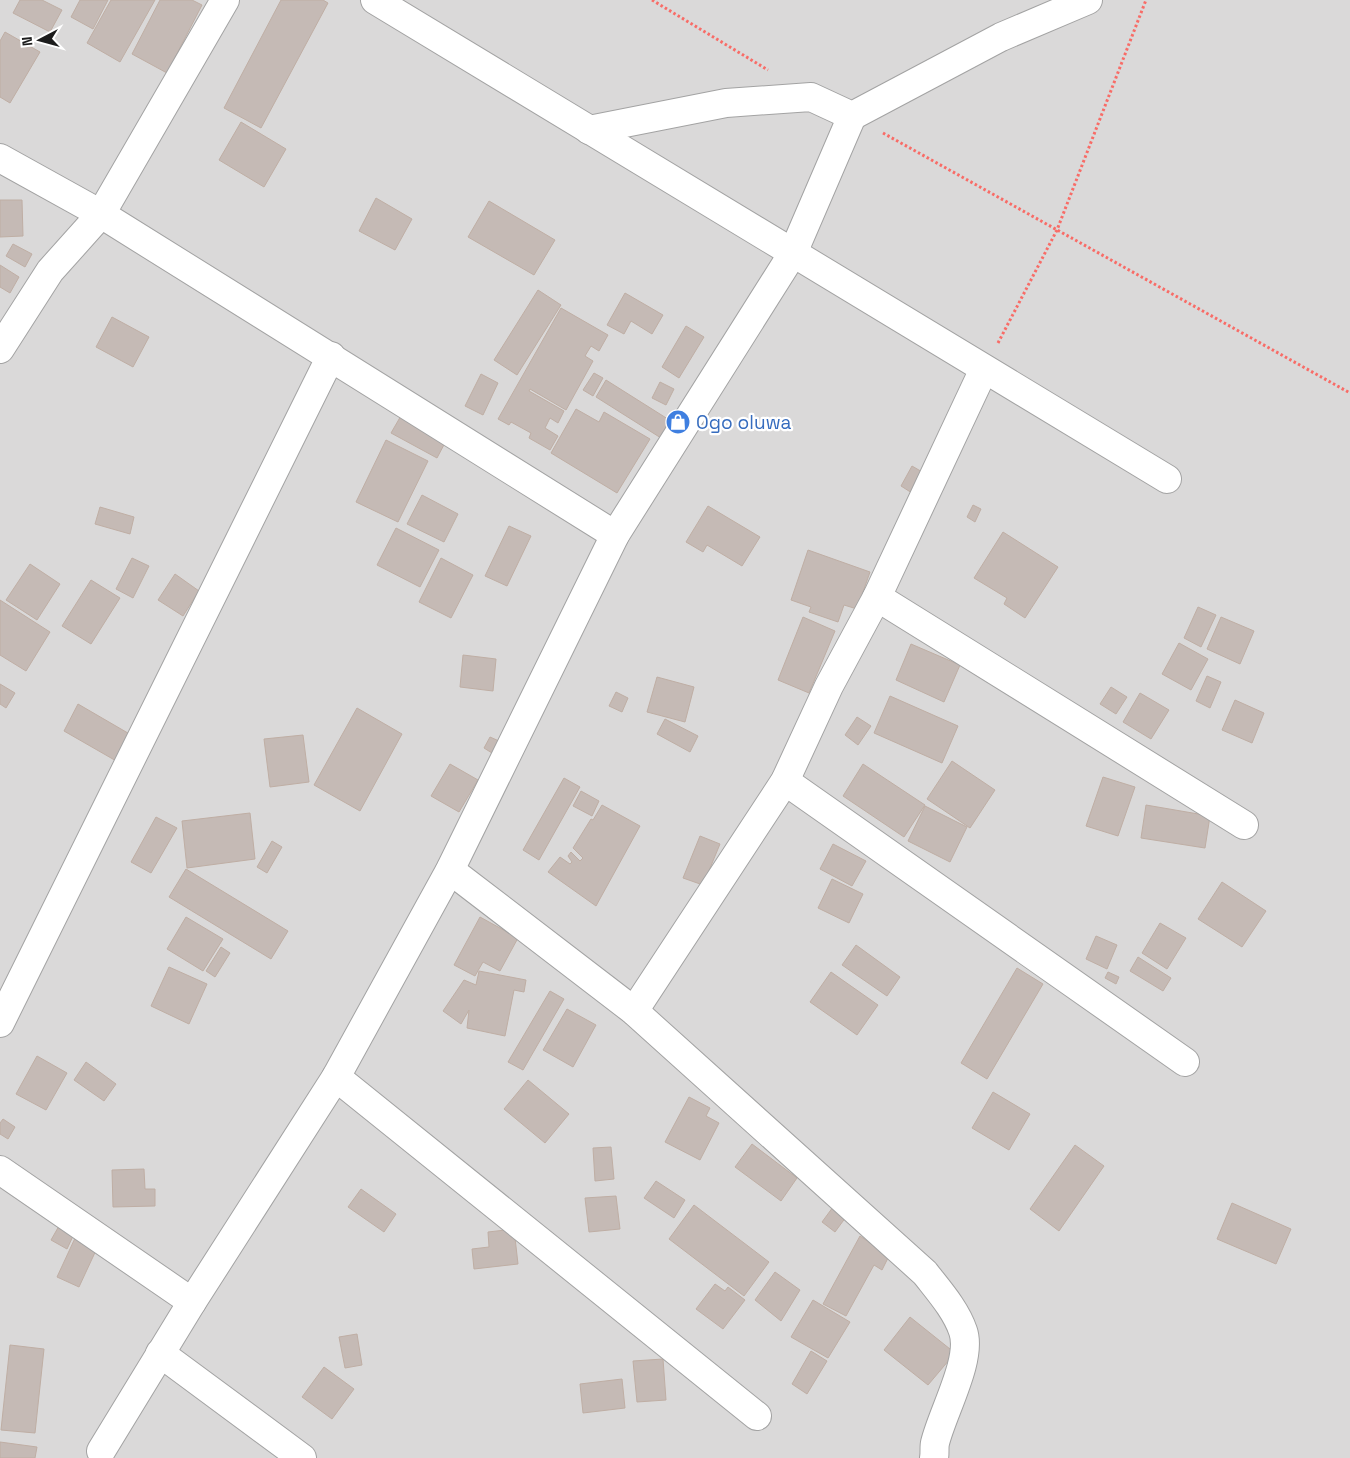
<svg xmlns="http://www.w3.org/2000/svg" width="1350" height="1458" font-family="'Space Grotesk',sans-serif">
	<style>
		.residential { fill: #dad9d9 }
		.building { fill: #c5bab5; stroke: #bfaea4 }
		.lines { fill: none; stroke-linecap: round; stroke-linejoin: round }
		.street-casing { stroke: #a3a3a3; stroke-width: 30 }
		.path { stroke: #f86c67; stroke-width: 3; stroke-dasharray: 2.5 2.5; stroke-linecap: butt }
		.street { stroke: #fff; stroke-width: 28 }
		.labels { text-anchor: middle; stroke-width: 4.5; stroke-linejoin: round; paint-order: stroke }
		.shop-label { font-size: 19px; fill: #366cbe; stroke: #fff; text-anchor: start }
	</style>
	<rect width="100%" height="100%" fill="#ede8e1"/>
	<rect class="residential" x="0" y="0" width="1350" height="1458"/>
	<g class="building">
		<path d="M 20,0 L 42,0 L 62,10 L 50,32 L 13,13 Z"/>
		<path d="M 80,0 L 108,0 L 93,29 L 71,17 Z"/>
		<path d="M 111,0 L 155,0 L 120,62 L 87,43 Z"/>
		<path d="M 160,0 L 192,0 L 202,5 L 167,73 L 132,54 Z"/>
		<path d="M 281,0 L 323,0 L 328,3 L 261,128 L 224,108 Z"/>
		<path d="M 5,32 L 40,52 L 10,103 L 0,97 L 0,41 Z"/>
		<path d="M 241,122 L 286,149 L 264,187 L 219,160 Z"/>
		<path d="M 376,198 L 412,219 L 395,250 L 359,231 Z"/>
		<path d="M 0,200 L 22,200 L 23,236 L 0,237 Z"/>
		<path d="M 489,201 L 555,240 L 534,275 L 468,237 Z"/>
		<path d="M 13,244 L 32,254 L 25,267 L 6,256 Z"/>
		<path d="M 0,265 L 19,277 L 10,293 L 0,287 Z"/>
		<path d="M 538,290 L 561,305 L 517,375 L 494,360 Z"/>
		<path d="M 625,293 L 663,315 L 652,334 L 631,321 L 624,334 L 607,325 Z"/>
		<path d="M 561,308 L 608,335 L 599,351 L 591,346 L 585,356 L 593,361 L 566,410 L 530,389 L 529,391 L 564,411 L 558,423 L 550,418 L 545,428 L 558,436 L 550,450 L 529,438 L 531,433 L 511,422 L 509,425 L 498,419 Z"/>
		<path d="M 112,317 L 149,337 L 133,367 L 96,347 Z"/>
		<path d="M 686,326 L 704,337 L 679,378 L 662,367 Z"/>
		<path d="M 594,373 L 603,378 L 593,396 L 583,390 Z"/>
		<path d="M 481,374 L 498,383 L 483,415 L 465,406 Z"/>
		<path d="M 606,380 L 671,421 L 661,438 L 596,397 Z"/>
		<path d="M 660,382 L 674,389 L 666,405 L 652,398 Z"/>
		<path d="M 576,409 L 599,422 L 604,412 L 650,439 L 617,493 L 551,453 Z"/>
		<path d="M 402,414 L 447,439 L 437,458 L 391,433 Z"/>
		<path d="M 386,440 L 428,461 L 398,522 L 356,502 Z"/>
		<path d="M 912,466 L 924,473 L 912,493 L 901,486 Z"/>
		<path d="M 422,495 L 458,514 L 444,542 L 407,524 Z"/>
		<path d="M 973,505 L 981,509 L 975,522 L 967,517 Z"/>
		<path d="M 708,506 L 760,537 L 742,566 L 707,545 L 703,552 L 686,542 Z"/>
		<path d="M 100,507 L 134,517 L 130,534 L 95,524 Z"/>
		<path d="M 509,526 L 531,536 L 507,586 L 485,576 Z"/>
		<path d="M 396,528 L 439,550 L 420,587 L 377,565 Z"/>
		<path d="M 1003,532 L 1058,567 L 1025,618 L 1004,604 L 1007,598 L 974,578 Z"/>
		<path d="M 808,550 L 870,572 L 857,609 L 844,605 L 838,622 L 809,612 L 811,607 L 791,600 Z"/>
		<path d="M 132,558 L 149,566 L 133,598 L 116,589 Z"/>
		<path d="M 441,558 L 473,575 L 451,618 L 419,602 Z"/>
		<path d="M 30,564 L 60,584 L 37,620 L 6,600 Z"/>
		<path d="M 175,574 L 199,591 L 183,616 L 158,600 Z"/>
		<path d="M 91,580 L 120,598 L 91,644 L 62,626 Z"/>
		<path d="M 0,600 L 50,632 L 26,671 L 0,655 Z"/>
		<path d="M 1198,607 L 1216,615 L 1201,647 L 1184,638 Z"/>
		<path d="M 803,617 L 835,631 L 809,693 L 778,680 Z"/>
		<path d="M 1221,617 L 1254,631 L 1240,664 L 1207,649 Z"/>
		<path d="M 1179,643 L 1208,659 L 1191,690 L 1162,674 Z"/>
		<path d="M 911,644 L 960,665 L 944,702 L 896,680 Z"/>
		<path d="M 463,655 L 496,659 L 493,691 L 460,687 Z"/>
		<path d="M 1207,676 L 1221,682 L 1210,708 L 1196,701 Z"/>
		<path d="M 657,677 L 694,687 L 685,722 L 647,712 Z"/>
		<path d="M 0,684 L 15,693 L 6,708 L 0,704 Z"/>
		<path d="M 1111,687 L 1127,697 L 1116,714 L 1100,704 Z"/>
		<path d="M 616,692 L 628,698 L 622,712 L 609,706 Z"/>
		<path d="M 1140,693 L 1169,710 L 1151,739 L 1123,722 Z"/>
		<path d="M 890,696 L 958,726 L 942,763 L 874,733 Z"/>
		<path d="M 1235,700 L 1264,713 L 1252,743 L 1222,730 Z"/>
		<path d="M 78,704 L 133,736 L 118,762 L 64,731 Z"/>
		<path d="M 357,708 L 402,734 L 360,811 L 314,785 Z"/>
		<path d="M 857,717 L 871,726 L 858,745 L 845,735 Z"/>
		<path d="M 665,719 L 698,736 L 690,752 L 657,734 Z"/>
		<path d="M 303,735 L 309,782 L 270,787 L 264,739 Z"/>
		<path d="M 490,737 L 499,741 L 492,753 L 484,748 Z"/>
		<path d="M 952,761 L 995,790 L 970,828 L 927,799 Z"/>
		<path d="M 450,764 L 478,780 L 459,812 L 431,796 Z"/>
		<path d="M 863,764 L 925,805 L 904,837 L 843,796 Z"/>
		<path d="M 1103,777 L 1135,787 L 1118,836 L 1086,826 Z"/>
		<path d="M 564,778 L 580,787 L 539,860 L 523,850 Z"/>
		<path d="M 581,791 L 599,801 L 592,816 L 573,806 Z"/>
		<path d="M 602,805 L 640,826 L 596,906 L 548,872 L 560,857 L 570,864 L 572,862 L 568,856 L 571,852 L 580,861 L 583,858 L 573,848 L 591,819 L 593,820 Z"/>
		<path d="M 1146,805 L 1210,816 L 1205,848 L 1141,838 Z"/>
		<path d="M 925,806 L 967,827 L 950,862 L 908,841 Z"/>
		<path d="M 250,813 L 255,859 L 187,868 L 182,821 Z"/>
		<path d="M 156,817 L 177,828 L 151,873 L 131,862 Z"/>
		<path d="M 700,836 L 720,844 L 703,885 L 683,878 Z"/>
		<path d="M 272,841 L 282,847 L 267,873 L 257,867 Z"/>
		<path d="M 833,844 L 866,861 L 852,886 L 820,869 Z"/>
		<path d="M 186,869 L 288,931 L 271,959 L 169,897 Z"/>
		<path d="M 832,879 L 863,894 L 849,923 L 818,908 Z"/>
		<path d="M 1222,882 L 1266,911 L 1242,947 L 1198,919 Z"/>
		<path d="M 186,917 L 223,939 L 203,971 L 167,949 Z"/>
		<path d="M 480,917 L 518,938 L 500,971 L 483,962 L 475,976 L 454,965 Z"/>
		<path d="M 1160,923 L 1186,938 L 1167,969 L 1142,953 Z"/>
		<path d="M 1096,936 L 1117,945 L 1107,969 L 1086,959 Z"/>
		<path d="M 856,945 L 900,977 L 887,996 L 842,965 Z"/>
		<path d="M 221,947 L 230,953 L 215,977 L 206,971 Z"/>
		<path d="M 1138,957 L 1171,978 L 1163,991 L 1130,971 Z"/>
		<path d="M 169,967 L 207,984 L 189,1024 L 151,1006 Z"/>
		<path d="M 1017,968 L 1043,984 L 987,1079 L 961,1063 Z"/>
		<path d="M 479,971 L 526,980 L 524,992 L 514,990 L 505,1036 L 467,1028 L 469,1010 L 461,1024 L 443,1011 L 464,980 L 476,985 Z"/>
		<path d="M 831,972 L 878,1005 L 857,1035 L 810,1002 Z"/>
		<path d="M 1108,972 L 1119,977 L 1116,984 L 1105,978 Z"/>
		<path d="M 550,991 L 564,999 L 523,1070 L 508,1062 Z"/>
		<path d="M 567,1009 L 596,1025 L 573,1067 L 543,1050 Z"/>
		<path d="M 37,1056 L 67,1073 L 46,1110 L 16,1094 Z"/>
		<path d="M 86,1062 L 116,1084 L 104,1101 L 74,1080 Z"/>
		<path d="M 528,1080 L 569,1114 L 545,1143 L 504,1109 Z"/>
		<path d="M 993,1092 L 1030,1114 L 1009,1150 L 972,1128 Z"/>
		<path d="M 689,1097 L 710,1108 L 706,1116 L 719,1123 L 700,1160 L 665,1142 Z"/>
		<path d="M 3,1119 L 15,1127 L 8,1139 L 0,1134 L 0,1123 Z"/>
		<path d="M 752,1144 L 797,1178 L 781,1201 L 735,1167 Z"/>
		<path d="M 1075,1145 L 1104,1166 L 1059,1231 L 1030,1209 Z"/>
		<path d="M 611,1147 L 614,1179 L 595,1181 L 593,1148 Z"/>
		<path d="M 144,1169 L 145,1189 L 155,1189 L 155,1206 L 113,1207 L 112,1170 Z"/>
		<path d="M 656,1181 L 685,1200 L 674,1218 L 644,1198 Z"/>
		<path d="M 361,1189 L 396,1214 L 384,1232 L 348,1207 Z"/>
		<path d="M 616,1196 L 620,1229 L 589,1232 L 585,1198 Z"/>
		<path d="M 1232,1203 L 1291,1229 L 1276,1264 L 1217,1239 Z"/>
		<path d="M 694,1205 L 769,1262 L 744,1296 L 669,1239 Z"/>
		<path d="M 833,1207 L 846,1217 L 835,1232 L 822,1222 Z"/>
		<path d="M 59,1226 L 74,1234 L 67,1249 L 51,1240 Z"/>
		<path d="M 514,1229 L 518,1264 L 474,1269 L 472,1249 L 489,1247 L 488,1232 Z"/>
		<path d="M 76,1236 L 98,1246 L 79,1287 L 57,1277 Z"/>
		<path d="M 860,1236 L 889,1256 L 882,1270 L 874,1265 L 846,1316 L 823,1304 Z"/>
		<path d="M 775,1272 L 800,1290 L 781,1321 L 755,1300 Z"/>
		<path d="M 715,1284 L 725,1291 L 728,1287 L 745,1300 L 723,1329 L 696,1309 Z"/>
		<path d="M 813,1300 L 850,1322 L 828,1358 L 791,1337 Z"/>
		<path d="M 910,1317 L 955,1353 L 928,1385 L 884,1350 Z"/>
		<path d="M 357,1334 L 362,1365 L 345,1368 L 339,1337 Z"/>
		<path d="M 10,1345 L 44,1349 L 35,1433 L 1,1430 Z"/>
		<path d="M 811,1351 L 827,1361 L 807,1394 L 792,1384 Z"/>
		<path d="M 663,1359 L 666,1400 L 637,1402 L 633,1361 Z"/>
		<path d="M 324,1367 L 354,1389 L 332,1419 L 302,1397 Z"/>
		<path d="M 622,1379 L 625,1408 L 583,1413 L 580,1384 Z"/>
		<path d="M 0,1442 L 37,1447 L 35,1458 L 0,1458 Z"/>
	</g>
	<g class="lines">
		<defs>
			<g id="street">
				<path d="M 375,0 L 1167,479"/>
				<path d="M 589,130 L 726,103 L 811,97 L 852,116 L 1001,37 L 1088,0"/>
				<path d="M 0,158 L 101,214 L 615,535"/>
				<path d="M 0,349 L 50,271 L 101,214 L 225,0"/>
				<path d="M 877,597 L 1244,825"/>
				<path d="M 785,781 L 1185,1062"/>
				<path d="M 450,870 L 634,1011 L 925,1273 C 939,1291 956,1310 963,1331 C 973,1359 942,1413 935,1443 C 934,1447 935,1453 934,1458"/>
				<path d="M 634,1011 L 785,781 L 829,686 L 877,597 L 984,369"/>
				<path d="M 0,1023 L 331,356"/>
				<path d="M 336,1077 L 757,1416"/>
				<path d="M 0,1170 L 192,1302"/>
				<path d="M 160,1353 L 302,1458"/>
				<path d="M 101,1451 L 192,1302 L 336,1077 L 450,870 L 615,535 L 793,253 L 852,116"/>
			</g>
		</defs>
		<use href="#street" class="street-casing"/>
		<g class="path">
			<path d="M 652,0 L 768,70"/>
			<path d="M 883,133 L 1350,393"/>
			<path d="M 998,343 L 1057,230 L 1146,0"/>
		</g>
		<use href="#street" class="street"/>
	</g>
	<defs>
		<symbol id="shop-disc" viewBox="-11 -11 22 22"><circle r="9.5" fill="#3f7fe0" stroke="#fff"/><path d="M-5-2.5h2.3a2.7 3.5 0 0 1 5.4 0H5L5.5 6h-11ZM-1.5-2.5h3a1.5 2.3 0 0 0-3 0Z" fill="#fff"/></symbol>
	</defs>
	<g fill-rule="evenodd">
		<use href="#shop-disc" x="664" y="408" width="28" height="28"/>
	</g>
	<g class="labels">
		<g class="shop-label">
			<text x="696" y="429">Ogo oluwa</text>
		</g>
	</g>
	<g transform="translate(40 40) rotate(264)" stroke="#ffffff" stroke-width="4" paint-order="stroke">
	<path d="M0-4L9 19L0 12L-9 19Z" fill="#1c1c1c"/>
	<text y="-8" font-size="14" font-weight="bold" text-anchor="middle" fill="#1c1c1c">N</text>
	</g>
</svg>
